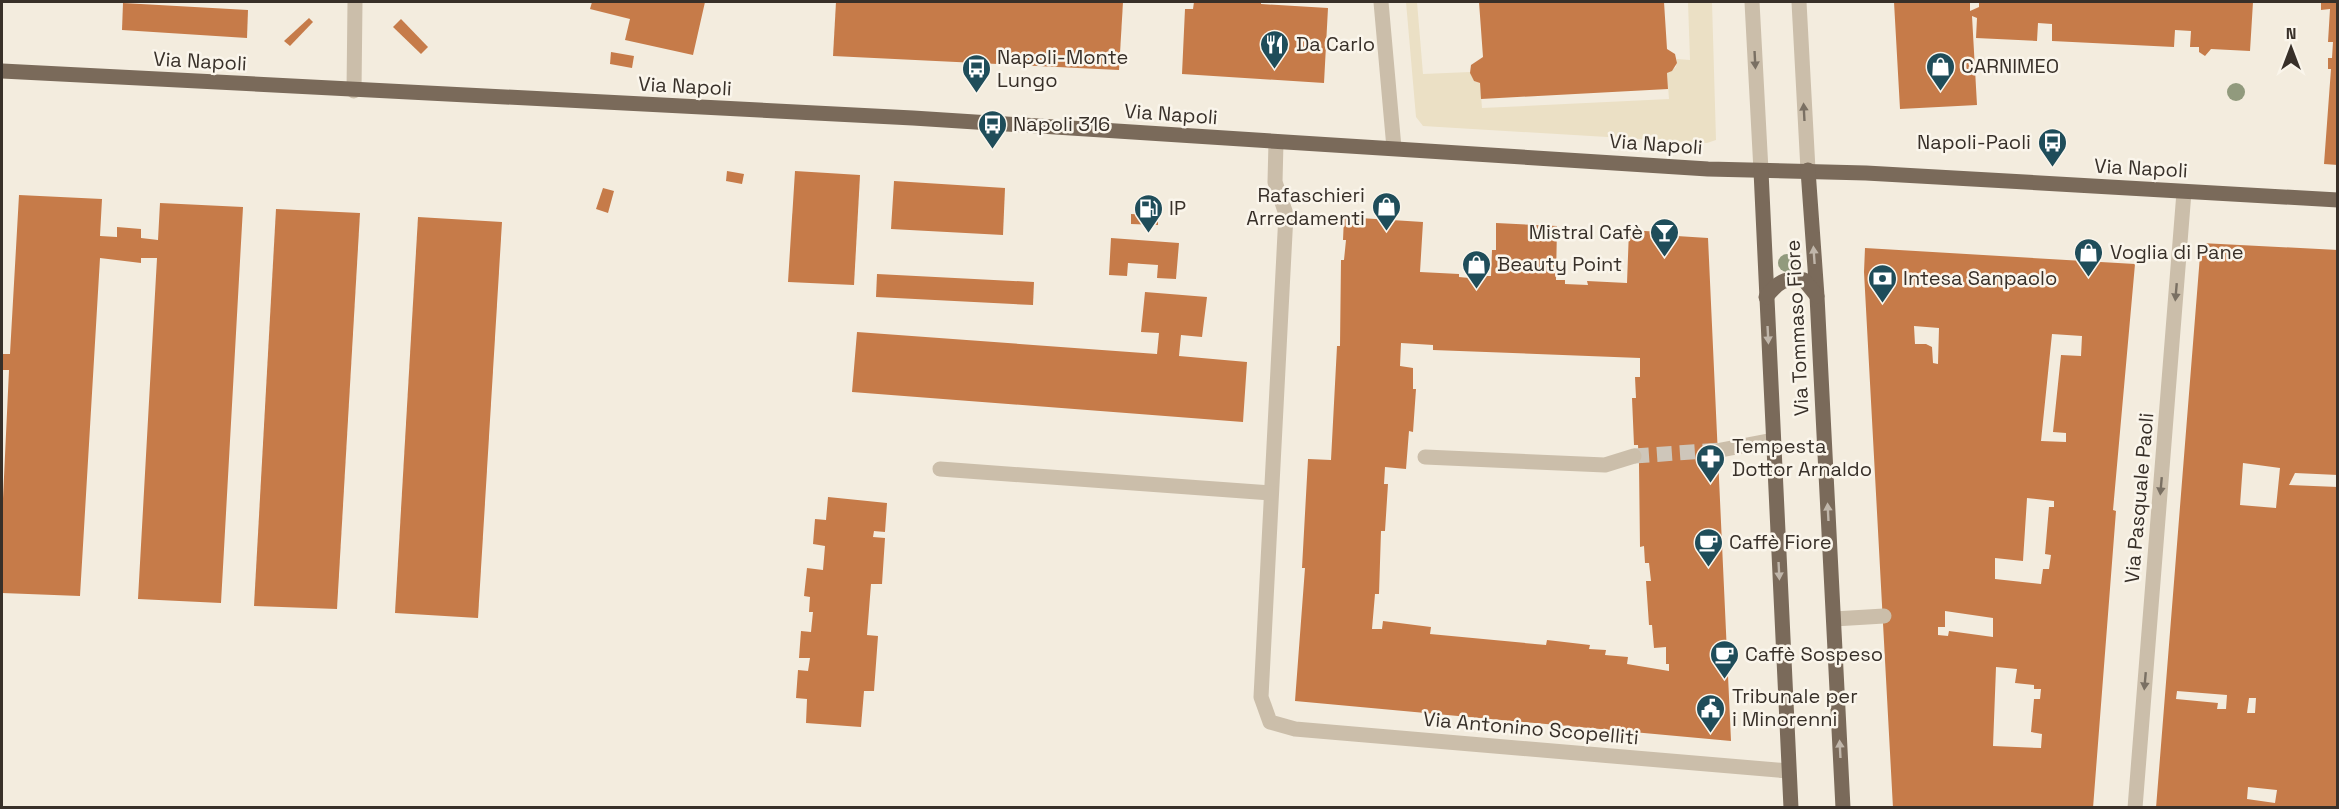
<svg xmlns="http://www.w3.org/2000/svg" width="2339" height="809" font-family="'Space Grotesk',sans-serif">
	<style>
		.plaza { fill: #ebe0c5 }
		.building { fill: #c67b49; fill-rule: evenodd }
		.lines { fill: none; stroke-linecap: round; stroke-linejoin: round }
		.minor-tunnel { stroke: #cec6ba; stroke-width: 15; stroke-dasharray: 15 8; stroke-linecap: butt }
		.minor { stroke: #cbbeaa; stroke-width: 15 }
		.major { stroke: #7a6a5a; stroke-width: 15 }
		.tree { fill: #919a7d }
		.oneway { fill: #7a7063 }
		.oneway2 { fill: #c0b6aa }
		.labels { text-anchor: middle; stroke-width: 5; stroke-linejoin: round; paint-order: stroke }
		.poi-label { font-size: 20px; fill: #383029; stroke: #faf5eb; text-anchor: start }
		.street-label { font-size: 20px; fill: #383029; stroke: #faf5eb }
	</style>
	<rect width="100%" height="100%" fill="#f3ecde"/>
	<path class="plaza" d="M 1406,2 L 1417,2 L 1423,74 L 1470,72 L 1474,81 L 1480,83 L 1482,108 L 1669,99 L 1667,73 L 1676,67 L 1677,59 L 1690,60 L 1688,2 L 1712,2 L 1716,140 L 1707,143 L 1423,126 L 1416,117 Z"/>
	<g class="building">
		<path d="M 592,2 L 705,2 L 693,55 L 625,40 L 630,19 L 590,9 Z"/>
		<path d="M 836,2 L 1123,2 L 1119,70 L 833,56 Z"/>
		<path d="M 1194,2 L 1261,2 L 1261,4 L 1328,8 L 1324,83 L 1182,74 L 1185,9 L 1193,9 Z"/>
		<path d="M 1479,2 L 1664,2 L 1667,49 L 1675,54 L 1677,63 L 1672,71 L 1667,73 L 1668,89 L 1481,99 L 1480,83 L 1474,81 L 1470,73 L 1471,65 L 1483,57 Z"/>
		<path d="M 1894,2 L 1970,2 L 1970,11 L 1979,7 L 1979,2 L 2253,2 L 2250,51 L 2211,49 L 2205,56 L 2199,52 L 2199,47 L 2190,47 L 2191,31 L 2175,30 L 2174,47 L 2052,41 L 2052,24 L 2038,23 L 2037,41 L 1976,38 L 1977,18 L 1972,16 L 1977,105 L 1900,109 Z"/>
		<path d="M 2321,2 L 2338,2 L 2338,165 L 2324,164 L 2331,69 L 2328,69 L 2328,58 L 2332,58 L 2333,42 L 2328,42 L 2330,9 L 2321,10 Z"/>
		<path d="M 123,3 L 248,10 L 247,38 L 122,30 Z"/>
		<path d="M 309,18 L 313,22 L 290,46 L 284,41 Z"/>
		<path d="M 401,19 L 428,47 L 421,54 L 393,27 Z"/>
		<path d="M 611,52 L 634,56 L 632,68 L 610,64 Z"/>
		<path d="M 727,171 L 744,174 L 742,184 L 726,181 Z"/>
		<path d="M 795,171 L 860,175 L 854,285 L 788,282 Z"/>
		<path d="M 894,181 L 1005,188 L 1003,235 L 891,229 Z"/>
		<path d="M 603,188 L 614,191 L 608,213 L 596,209 Z"/>
		<path d="M 19,195 L 102,199 L 100,236 L 117,237 L 117,227 L 141,229 L 141,238 L 158,240 L 160,203 L 243,207 L 221,603 L 138,599 L 157,258 L 141,258 L 141,263 L 100,258 L 80,596 L 2,593 L 2,520 L 9,370 L 2,370 L 2,354 L 10,354 Z"/>
		<path d="M 276,209 L 360,213 L 337,609 L 254,606 Z"/>
		<path d="M 1131,214 L 1158,215 L 1158,225 L 1131,224 Z"/>
		<path d="M 418,217 L 502,222 L 478,618 L 395,613 Z"/>
		<path d="M 1344,217 L 1423,222 L 1420,272 L 1459,274 L 1459,277 L 1480,279 L 1483,276 L 1491,276 L 1492,250 L 1496,250 L 1496,223 L 1557,226 L 1556,280 L 1565,280 L 1565,284 L 1588,285 L 1587,281 L 1627,283 L 1629,230 L 1661,232 L 1661,235 L 1708,238 L 1731,741 L 1295,701 L 1305,568 L 1302,568 L 1308,459 L 1331,460 L 1337,346 L 1340,346 L 1341,260 L 1344,260 L 1346,240 L 1343,240 ZM 1401,343 L 1433,345 L 1433,350 L 1640,358 L 1640,377 L 1635,377 L 1636,398 L 1632,398 L 1634,445 L 1638,445 L 1639,464 L 1640,547 L 1644,546 L 1645,563 L 1649,563 L 1651,581 L 1646,581 L 1649,625 L 1652,625 L 1654,648 L 1666,647 L 1666,664 L 1669,664 L 1669,671 L 1627,664 L 1628,657 L 1605,655 L 1606,650 L 1589,649 L 1590,645 L 1547,640 L 1546,645 L 1430,634 L 1431,627 L 1383,621 L 1382,629 L 1372,629 L 1375,594 L 1379,594 L 1381,531 L 1385,531 L 1388,484 L 1384,484 L 1385,467 L 1406,469 L 1409,431 L 1413,432 L 1416,389 L 1413,389 L 1413,368 L 1400,366 Z"/>
		<path d="M 1111,238 L 1179,243 L 1176,279 L 1157,278 L 1158,265 L 1128,263 L 1127,276 L 1109,275 Z"/>
		<path d="M 2201,243 L 2338,250 L 2338,475 L 2295,473 L 2289,485 L 2338,487 L 2338,808 L 2156,808 ZM 2243,463 L 2280,468 L 2276,508 L 2240,505 ZM 2177,691 L 2227,695 L 2226,709 L 2217,709 L 2218,703 L 2176,699 ZM 2249,698 L 2256,698 L 2255,713 L 2247,713 ZM 2248,787 L 2277,790 L 2275,803 L 2247,799 Z"/>
		<path d="M 1865,248 L 2135,264 L 2113,510 L 2116,511 L 2093,808 L 1893,808 L 1864,272 ZM 1914,326 L 1939,328 L 1938,364 L 1933,363 L 1932,347 L 1926,344 L 1915,344 ZM 2052,334 L 2082,336 L 2081,356 L 2061,355 L 2053,432 L 2066,433 L 2066,442 L 2041,441 ZM 2027,498 L 2054,501 L 2054,507 L 2049,507 L 2045,554 L 2051,555 L 2049,569 L 2043,569 L 2041,584 L 1995,579 L 1995,558 L 2023,561 ZM 1945,611 L 1993,618 L 1993,637 L 1949,631 L 1948,636 L 1938,635 L 1938,627 L 1945,627 ZM 1996,667 L 2017,669 L 2015,683 L 2034,685 L 2034,689 L 2041,689 L 2040,699 L 2034,699 L 2031,732 L 2042,734 L 2041,748 L 1993,746 Z"/>
		<path d="M 877,274 L 1034,282 L 1033,305 L 876,297 Z"/>
		<path d="M 1145,292 L 1207,297 L 1202,337 L 1181,335 L 1179,356 L 1247,362 L 1243,422 L 852,392 L 857,332 L 1157,354 L 1159,333 L 1141,332 Z"/>
		<path d="M 828,497 L 887,503 L 885,532 L 874,531 L 873,537 L 885,538 L 882,584 L 871,584 L 867,635 L 878,636 L 874,691 L 864,691 L 861,727 L 806,723 L 807,699 L 796,698 L 798,670 L 808,671 L 810,658 L 799,658 L 801,631 L 811,632 L 813,612 L 809,612 L 810,597 L 804,596 L 807,568 L 823,570 L 825,546 L 813,544 L 815,519 L 826,520 Z"/>
	</g>
	<g class="lines">
		<path class="minor-tunnel" d="M 1634,456 L 1721,450"/>
		<g class="minor">
			<path d="M 1381,2 L 1394,148"/>
			<path d="M 1752,2 L 1761,171"/>
			<path d="M 1799,2 L 1808,170"/>
			<path d="M 354,91 L 355,2"/>
			<path d="M 1276,142 L 1275,182 L 1286,214 L 1261,697 L 1270,722 L 1295,729 L 1788,771"/>
			<path d="M 1721,450 L 1773,440"/>
			<path d="M 1425,457 L 1605,465 L 1634,456"/>
			<path d="M 940,469 L 1271,493"/>
			<path d="M 1834,619 L 1884,616"/>
			<path d="M 2135,808 L 2184,192"/>
		</g>
		<g class="major">
			<path d="M 2,71 L 913,118 L 1708,169 L 1866,173 L 2338,200"/>
			<path d="M 1808,170 L 1817,296 L 1843,808"/>
			<path d="M 1761,171 L 1791,808"/>
			<path d="M 1766,297 C 1778,282 1785,277 1804,280 L 1817,296"/>
		</g>
	</g>
	<g class="tree">
		<circle cx="2236" cy="92" r="9"/>
		<circle cx="1787" cy="263" r="9"/>
	</g>
	<defs><path id="oneway-solid" d="M-6-.8H1V-3.2L6.5 0L1 3.2V.8H-6Z" transform="scale(1.5)"/></defs>
	<g class="oneway">
		<use href="#oneway-solid" transform="translate(1755 60) rotate(87)"/>
		<use href="#oneway-solid" transform="translate(1804 112) rotate(-93)"/>
		<use href="#oneway-solid" transform="translate(2176 292) rotate(95)"/>
		<use href="#oneway-solid" transform="translate(2161 486) rotate(95)"/>
		<use href="#oneway-solid" transform="translate(2145 681) rotate(95)"/>
	</g>
	<g class="oneway2">
		<use href="#oneway-solid" transform="translate(1814 255) rotate(-94)"/>
		<use href="#oneway-solid" transform="translate(1768 335) rotate(87)"/>
		<use href="#oneway-solid" transform="translate(1828 512) rotate(-93)"/>
		<use href="#oneway-solid" transform="translate(1779 571) rotate(87)"/>
		<use href="#oneway-solid" transform="translate(1840 749) rotate(-93)"/>
	</g>
	<defs>
		<symbol id="restaurant-pin" viewBox="-11 -11 22 30"><path d="M0 17L-7.5 6A9.5 9.5 0 1 1 7.5 6Z" fill="#1f4d5a" stroke="#faf5eb"/><path d="M-5-6h1v4h1v-4h1v4h1v-4h1v5L-1.5 .5V6h-2V.5L-5-1ZM5-6V6H3V1.5H1.5Q1.5-4 5-6Z" fill="#fff"/></symbol>
		<symbol id="shop-pin" viewBox="-11 -11 22 30"><path d="M0 17L-7.5 6A9.5 9.5 0 1 1 7.5 6Z" fill="#1f4d5a" stroke="#faf5eb"/><path d="M-5-2.5h2.3a2.7 3.5 0 0 1 5.4 0H5L5.5 6h-11ZM-1.5-2.5h3a1.5 2.3 0 0 0-3 0Z" fill="#fff"/></symbol>
		<symbol id="bus-pin" viewBox="-11 -11 22 30"><path d="M0 17L-7.5 6A9.5 9.5 0 1 1 7.5 6Z" fill="#1f4d5a" stroke="#faf5eb"/><path d="M-5-6H5V4H4V6H2V4H-2V6H-4V4H-5ZM-3.5-4V0h7V-4ZM-3.5 1.2v1.5H-2V1.2ZM2 1.2v1.5H3.5V1.2Z" fill="#fff"/></symbol>
		<symbol id="fuel-pin" viewBox="-11 -11 22 30"><path d="M0 17L-7.5 6A9.5 9.5 0 1 1 7.5 6Z" fill="#1f4d5a" stroke="#faf5eb"/><path d="M-5.5-6h7V0h2V4h1.3V-2.5L3-4.5l.8-.8L6-3V5H2.5V1h-1V6h-7ZM-4.2-4.7v3.2H.2V-4.7Z" fill="#fff"/></symbol>
		<symbol id="bar-pin" viewBox="-11 -11 22 30"><path d="M0 17L-7.5 6A9.5 9.5 0 1 1 7.5 6Z" fill="#1f4d5a" stroke="#faf5eb"/><path d="M-6-5H6L.8 .8V4.5H3.5V6h-7V4.5H-.8V.8Z" fill="#fff"/></symbol>
		<symbol id="bank-pin" viewBox="-11 -11 22 30"><path d="M0 17L-7.5 6A9.5 9.5 0 1 1 7.5 6Z" fill="#1f4d5a" stroke="#faf5eb"/><path d="M-6-4H6V4H-6ZM0-2.3a2.3 2.3 0 1 0 0 4.6a2.3 2.3 0 1 0 0-4.6Z" fill="#fff"/></symbol>
		<symbol id="pharmacy-pin" viewBox="-11 -11 22 30"><path d="M0 17L-7.5 6A9.5 9.5 0 1 1 7.5 6Z" fill="#1f4d5a" stroke="#faf5eb"/><path d="M-2-6h4v4h4v4h-4v4h-4v-4h-4v-4h4Z" fill="#fff"/></symbol>
		<symbol id="cafe-pin" viewBox="-11 -11 22 30"><path d="M0 17L-7.5 6A9.5 9.5 0 1 1 7.5 6Z" fill="#1f4d5a" stroke="#faf5eb"/><path d="M-5.5-4.5H6V0H3Q3 3.5 0 3.5H-2.5Q-5.5 3.5-5.5 0ZM3-3.2v2h1.7v-2ZM-6 4.5H4V6H-6Z" fill="#fff"/></symbol>
		<symbol id="civic-pin" viewBox="-11 -11 22 30"><path d="M0 17L-7.5 6A9.5 9.5 0 1 1 7.5 6Z" fill="#1f4d5a" stroke="#faf5eb"/><path d="M-.6-6.5H3V-4.5H.6V-3L4-1V1h2V6H-6V1h2V-1L-.6-3ZM-1.2 2.5V6h2.4V2.5Z" fill="#fff"/></symbol>
	</defs>
	<g fill-rule="evenodd">
		<use href="#restaurant-pin" x="1258" y="28" width="33" height="45"/>
		<use href="#shop-pin" x="1924" y="50" width="33" height="45"/>
		<use href="#bus-pin" x="960" y="52" width="33" height="45"/>
		<use href="#bus-pin" x="976" y="108" width="33" height="45"/>
		<use href="#bus-pin" x="2036" y="126" width="33" height="45"/>
		<use href="#shop-pin" x="1370" y="190" width="33" height="45"/>
		<use href="#fuel-pin" x="1132" y="192" width="33" height="45"/>
		<use href="#bar-pin" x="1648" y="216" width="33" height="45"/>
		<use href="#shop-pin" x="2072" y="236" width="33" height="45"/>
		<use href="#shop-pin" x="1460" y="248" width="33" height="45"/>
		<use href="#bank-pin" x="1866" y="262" width="33" height="45"/>
		<use href="#pharmacy-pin" x="1694" y="442" width="33" height="45"/>
		<use href="#cafe-pin" x="1692" y="526" width="33" height="45"/>
		<use href="#cafe-pin" x="1708" y="638" width="33" height="45"/>
		<use href="#civic-pin" x="1694" y="692" width="33" height="45"/>
	</g>
	<g class="labels">
		<g class="poi-label">
			<text x="1296" y="51">Da Carlo</text>
			<text x="997" y="64">Napoli-Monte<tspan x="997" dy="23">Lungo</tspan></text>
			<text x="1961" y="73">CARNIMEO</text>
			<text x="1013" y="131">Napoli 316</text>
			<text x="2031" y="149" text-anchor="end">Napoli-Paoli</text>
			<text x="1365" y="202" text-anchor="end">Rafaschieri<tspan x="1365" dy="23">Arredamenti</tspan></text>
			<text x="1169" y="215">IP</text>
			<text x="1643" y="239" text-anchor="end">Mistral Cafè</text>
			<text x="2110" y="259">Voglia di Pane</text>
			<text x="1497" y="271">Beauty Point</text>
			<text x="1903" y="285">Intesa Sanpaolo</text>
			<text x="1732" y="453">Tempesta<tspan x="1732" dy="23">Dottor Arnaldo</tspan></text>
			<text x="1729" y="549">Caffè Fiore</text>
			<text x="1745" y="661">Caffè Sospeso</text>
			<text x="1732" y="703">Tribunale per<tspan x="1732" dy="23">i Minorenni</tspan></text>
		</g>
		<g class="street-label">
			<text transform="translate(200 61) rotate(3)" y="7">Via Napoli</text>
			<text transform="translate(685 86) rotate(3)" y="7">Via Napoli</text>
			<text transform="translate(1171 114) rotate(4)" y="7">Via Napoli</text>
			<text transform="translate(1656 144) rotate(4)" y="7">Via Napoli</text>
			<text transform="translate(2141 168) rotate(3)" y="7">Via Napoli</text>
			<text transform="translate(1797 328) rotate(-93)" y="7">Via Tommaso Fiore</text>
			<text transform="translate(2139 498) rotate(-85)" y="7">Via Pasquale Paoli</text>
			<text transform="translate(1531 728) rotate(5)" y="7">Via Antonino Scopelliti</text>
		</g>
	</g>
	<rect width="2339" height="809" fill="none" stroke="#383029" stroke-width="6"/>
	<g transform="translate(2291 48)" stroke="#faf5eb" stroke-width="4.5" paint-order="stroke">
	<path d="M0-4.5L10 22L0 15L-10 22Z" fill="#383029"/>
	<text y="-9" font-size="16" font-weight="bold" text-anchor="middle" fill="#383029">N</text>
	</g>
</svg>
